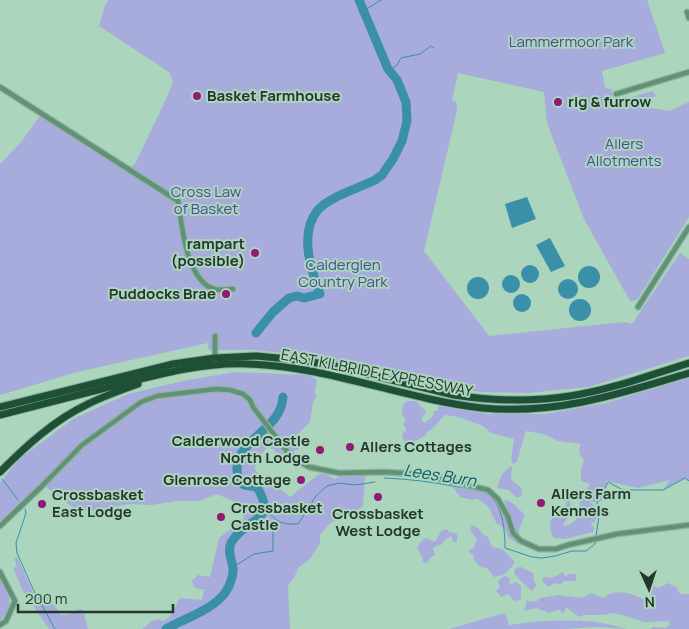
<svg xmlns="http://www.w3.org/2000/svg" width="689" height="629" font-family="Manrope,sans-serif">
	<style>
		.green { fill: #a7acdc }
		.water { fill: #3a90a8 }
		.lines { fill: none; stroke-linecap: round; stroke-linejoin: round }
		.stream { stroke: #3a90a8; stroke-width: 1 }
		.river { stroke: #3a90a8; stroke-width: 9 }
		.minor-casing { stroke: #8eb29d; stroke-width: 7 }
		.trunk-casing { stroke: #8eb29d; stroke-width: 9 }
		.minor { stroke: #619278; stroke-width: 4.5 }
		.trunk { stroke: #1e5038; stroke-width: 7 }
		.poi-dot { fill: #921975; stroke: #abd5bd; stroke-width: 2 }
		.labels { text-anchor: middle; stroke-width: 4; stroke-linejoin: round; paint-order: stroke }
		.park-label { font-size: 15px; fill: #4c4d98; stroke: #abd5bd }
		.poi-label { font-size: 15px; font-weight: bold; fill: #25362d; stroke: #abd5bd; text-anchor: start }
		.street-label { font-size: 15px; fill: #25362d; stroke: #abd5bd }
		.water-label { font-size: 16px; font-style: italic; fill: #0e5668; stroke: #abd5bd }
	</style>
	<rect width="100%" height="100%" fill="#abd5bd"/>
	<g class="green">
		<path d="M 108,0 L 647,0 L 665,53 L 602,71 L 605,87 L 612,90 L 612,99 L 632,97 L 653,91 L 656,96 L 645,101 L 645,107 L 670,111 L 689,102 L 689,217 L 637,300 L 630,301 L 584,219 L 547,123 L 544,92 L 458,73 L 452,101 L 456,102 L 457,110 L 424,251 L 489,336 L 624,322 L 632,324 L 680,253 L 689,259 L 689,356 L 589,387 L 528,393 L 480,392 L 435,383 L 399,373 L 292,354 L 254,350 L 209,350 L 208,343 L 77,372 L 0,395 L 0,164 L 22,141 L 43,111 L 131,167 L 135,164 L 167,97 L 173,82 L 169,72 L 99,26 L 105,6 Z"/>
		<path d="M 235,372 L 308,375 L 317,380 L 315,390 L 316,397 L 313,401 L 310,422 L 297,435 L 300,446 L 298,450 L 294,450 L 295,455 L 292,461 L 286,463 L 274,450 L 268,447 C 261,454 255,459 255,469 L 260,475 L 265,488 L 275,486 L 279,490 L 282,490 L 290,497 L 319,474 L 327,474 L 335,479 L 342,475 L 365,476 L 363,506 L 345,518 L 331,522 L 320,535 L 320,543 L 310,559 L 298,568 L 294,578 L 288,585 L 290,629 L 142,629 C 150,624 153,616 163,621 C 176,614 173,609 180,598 L 202,600 L 204,589 L 199,589 L 194,587 L 192,581 L 198,575 L 210,577 L 219,538 L 244,519 C 241,501 232,501 217,494 L 199,501 L 176,501 L 152,505 L 130,504 L 89,511 L 80,510 L 71,506 L 41,483 L 0,522 L 0,483 L 18,460 L 73,419 L 128,394 L 183,381 Z"/>
		<path d="M 689,378 L 689,481 L 685,478 L 663,490 L 670,480 L 638,488 L 606,481 C 607,491 608,495 600,502 L 590,502 C 598,508 598,514 594,523 L 590,521 L 594,528 L 593,532 L 565,539 L 554,538 L 551,533 L 550,521 L 553,517 L 564,515 L 566,501 L 569,501 C 574,510 566,518 563,526 C 583,524 576,508 582,498 C 584,494 588,487 590,484 L 581,481 L 581,469 L 584,460 C 579,456 578,450 581,444 L 558,441 L 543,434 L 526,431 L 517,461 L 513,464 L 511,460 L 514,439 L 491,433 L 483,426 L 459,417 L 444,415 L 443,417 L 431,430 L 427,432 L 426,435 L 407,446 L 402,436 L 403,432 L 407,431 L 403,424 L 406,420 C 400,414 401,407 406,401 L 416,401 L 426,412 L 421,420 L 425,423 L 433,416 L 434,411 L 438,411 L 438,406 L 490,414 L 546,414 L 606,403 Z"/>
		<path d="M 511,466 L 512,467 L 511,480 C 518,485 525,487 521,496 L 517,498 L 509,490 L 497,488 L 502,474 Z"/>
		<path d="M 453,487 L 481,490 L 492,496 L 503,512 L 506,512 L 507,508 L 504,500 C 513,500 518,509 524,514 L 524,518 L 519,530 L 518,544 L 507,536 C 506,529 503,526 497,524 C 488,509 493,508 477,498 L 472,500 L 460,497 Z"/>
		<path d="M 472,525 L 479,529 L 483,535 L 488,537 L 492,547 L 502,549 L 514,561 L 514,564 L 505,574 L 494,577 L 487,568 C 480,568 477,564 473,558 L 474,555 L 470,553 L 469,549 L 473,549 L 477,540 L 470,529 Z"/>
		<path d="M 447,529 L 449,532 L 457,534 L 457,542 L 454,542 L 451,536 L 445,540 L 441,545 L 438,545 L 433,548 L 435,555 L 431,557 L 427,563 L 424,563 L 422,561 L 423,559 L 417,547 L 423,540 L 426,538 L 435,542 L 442,530 Z"/>
		<path d="M 17,557 L 37,601 L 48,597 L 61,615 L 69,614 L 80,609 L 83,610 L 88,629 L 49,629 L 23,591 L 13,568 L 17,567 L 14,558 Z"/>
		<path d="M 521,567 L 533,573 L 534,582 L 537,584 L 532,591 L 515,575 L 514,571 L 516,568 Z"/>
		<path d="M 563,572 L 566,577 L 568,574 L 576,574 L 576,578 L 575,581 L 564,581 L 560,585 L 554,583 L 548,587 L 542,580 L 544,577 L 552,578 Z"/>
		<path d="M 504,576 L 510,578 L 509,585 L 516,582 L 521,586 L 521,599 L 517,601 L 513,600 L 509,594 L 501,597 L 496,590 L 500,588 L 498,581 Z"/>
		<path d="M 0,578 C 10,597 15,603 0,621 Z"/>
		<path d="M 668,583 L 676,587 L 680,594 L 689,594 L 689,629 L 651,629 L 652,627 L 666,628 L 670,624 L 668,621 L 644,622 L 623,615 L 610,613 L 605,615 L 584,615 L 579,617 L 566,607 L 564,613 L 559,610 L 549,613 L 536,608 L 524,611 L 527,600 L 529,602 L 537,601 L 540,598 L 558,595 L 582,598 L 591,593 L 603,598 C 616,588 631,593 645,600 L 648,594 L 647,592 L 651,586 L 655,586 L 658,588 Z"/>
		<path d="M 505,613 L 509,625 C 547,620 589,617 626,629 L 597,627 L 564,629 L 449,629 Z"/>
	</g>
	<g class="water">
		<path d="M 527,197 L 536,219 L 512,228 L 505,204 Z"/>
		<path d="M 550,238 L 565,266 L 551,272 L 536,245 Z"/>
		<circle cx="530" cy="274" r="9"/>
		<circle cx="589" cy="277" r="11"/>
		<circle cx="511" cy="284" r="9"/>
		<circle cx="478" cy="288" r="11"/>
		<circle cx="568" cy="289" r="10"/>
		<circle cx="522" cy="303" r="9"/>
		<circle cx="580" cy="310" r="11"/>
	</g>
	<g class="lines">
		<g class="stream">
			<path d="M 365,10 L 381,0"/>
			<path d="M 389,71 L 397,65 L 401,58 L 420,54 L 431,46 L 434,48"/>
			<path d="M 384,478 C 409,479 433,482 458,487 C 468,488 480,488 488,494 C 503,504 505,532 505,548 L 532,557 L 542,558 L 555,556 L 572,551 L 586,551 L 595,544 L 596,540"/>
			<path d="M 2,479 L 18,500"/>
			<path d="M 25,509 L 26,513 L 16,543 L 17,553 L 33,589 L 55,629"/>
			<path d="M 263,514 L 270,514 C 280,524 283,524 298,524 L 316,496 L 327,486 L 339,483 L 355,485 L 375,482"/>
			<path d="M 596,536 L 599,516 L 597,503 L 608,482 L 623,490 L 663,490 L 685,478 L 689,481"/>
			<path d="M 233,567 L 254,554 L 273,551 L 273,530 L 276,521"/>
		</g>
		<g class="river">
			<path d="M 256,333 L 273,312 L 289,298 L 297,296 L 304,298 L 320,294 C 311,270 299,234 317,211 C 328,197 359,188 375,180 L 382,175 L 393,159 L 402,141 L 407,121 L 406,102 L 397,80 L 388,69 L 359,0"/>
			<path d="M 166,629 C 185,618 211,611 225,593 C 229,587 234,576 233,568 C 232,560 227,552 231,543 C 245,517 279,523 257,487 L 244,485 L 239,481 C 226,440 281,434 283,397"/>
		</g>
		<defs>
			<g id="minor">
				<path d="M 687,12 L 689,18"/>
				<path d="M 0,87 L 178,201 C 182,226 186,280 214,289 C 220,291 227,289 233,289"/>
				<path d="M 616,94 L 689,72"/>
				<path d="M 638,307 L 689,227"/>
				<path d="M 215,336 L 215,358"/>
				<path d="M 0,526 L 41,487 L 82,445 L 141,402 L 157,396 L 216,389 L 230,390 L 243,394 L 250,400 L 253,407 L 292,458 L 309,467 L 339,473 L 384,472 L 418,474 L 488,490 L 498,499 L 508,517 L 513,533 L 521,541 L 539,549 L 556,549 L 568,545 L 617,534 L 689,525"/>
				<path d="M 0,572 L 15,601 L 6,621 L 0,625"/>
			</g>
			<g id="trunk">
				<path d="M 0,407 L 173,364 L 215,358 L 256,356 L 299,360 L 330,365 L 454,395 C 493,401 531,402 570,396 C 610,390 650,375 689,363"/>
				<path d="M 0,415 C 39,405 78,395 117,385 C 159,374 204,362 248,364 C 327,366 403,399 482,408 C 556,415 620,394 689,373"/>
				<path d="M 0,472 C 26,446 54,420 88,404 C 104,396 121,390 138,384"/>
			</g>
		</defs>
		<use href="#minor" class="minor-casing"/>
		<use href="#trunk" class="trunk-casing"/>
		<use href="#minor" class="minor"/>
		<use href="#trunk" class="trunk"/>
	</g>
	<g class="poi-dot">
		<circle cx="197" cy="96" r="5"/>
		<circle cx="558" cy="102" r="5"/>
		<circle cx="255" cy="253" r="5"/>
		<circle cx="226" cy="294" r="5"/>
		<circle cx="350" cy="447" r="5"/>
		<circle cx="320" cy="450" r="5"/>
		<circle cx="301" cy="480" r="5"/>
		<circle cx="378" cy="497" r="5"/>
		<circle cx="541" cy="503" r="5"/>
		<circle cx="42" cy="504" r="5"/>
		<circle cx="221" cy="517" r="5"/>
	</g>
	<g class="labels">
		<g class="park-label">
			<text x="571" y="47">Lammermoor Park</text>
			<text x="624" y="149">Allers<tspan x="624" dy="17">Allotments</tspan></text>
			<text x="206" y="197">Cross Law<tspan x="206" dy="17">of Basket</tspan></text>
			<text x="343" y="270">Calderglen<tspan x="343" dy="17">Country Park</tspan></text>
		</g>
		<g class="poi-label">
			<text x="207" y="101">Basket Farmhouse</text>
			<text x="568" y="107">rig &amp; furrow</text>
			<text x="245" y="249" text-anchor="end">rampart<tspan x="245" dy="17">(possible)</tspan></text>
			<text x="216" y="299" text-anchor="end">Puddocks Brae</text>
			<text x="310" y="446" text-anchor="end">Calderwood Castle<tspan x="310" dy="17">North Lodge</tspan></text>
			<text x="360" y="452">Allers Cottages</text>
			<text x="291" y="485" text-anchor="end">Glenrose Cottage</text>
			<text x="551" y="499">Allers Farm<tspan x="551" dy="17">Kennels</tspan></text>
			<text x="52" y="500">Crossbasket<tspan x="52" dy="17">East Lodge</tspan></text>
			<text x="231" y="513">Crossbasket<tspan x="231" dy="17">Castle</tspan></text>
			<text x="378" y="519" text-anchor="middle">Crossbasket<tspan x="378" dy="17">West Lodge</tspan></text>
		</g>
		<g class="street-label">
			<text transform="translate(377 373) rotate(11)" y="5">EAST KILBRIDE EXPRESSWAY</text>
		</g>
		<g class="water-label">
			<text transform="translate(440 475) rotate(9)" y="6">Lees Burn</text>
		</g>
	</g>
	<g transform="translate(649 589) rotate(177)" stroke="#abd5bd" stroke-width="4" paint-order="stroke">
	<path d="M0-4L9 19L0 12L-9 19Z" fill="#25362d"/>
	<text y="-8" font-size="14" font-weight="bold" text-anchor="middle" fill="#25362d">N</text>
	</g>
	<path d="M18 604v8h155v-8" fill="none" stroke="#25362d" stroke-width="2.5"/>
	<text x="25" y="604" font-size="15" fill="#25362d" stroke="#abd5bd" stroke-width="4" paint-order="stroke">200 m</text>
</svg>
